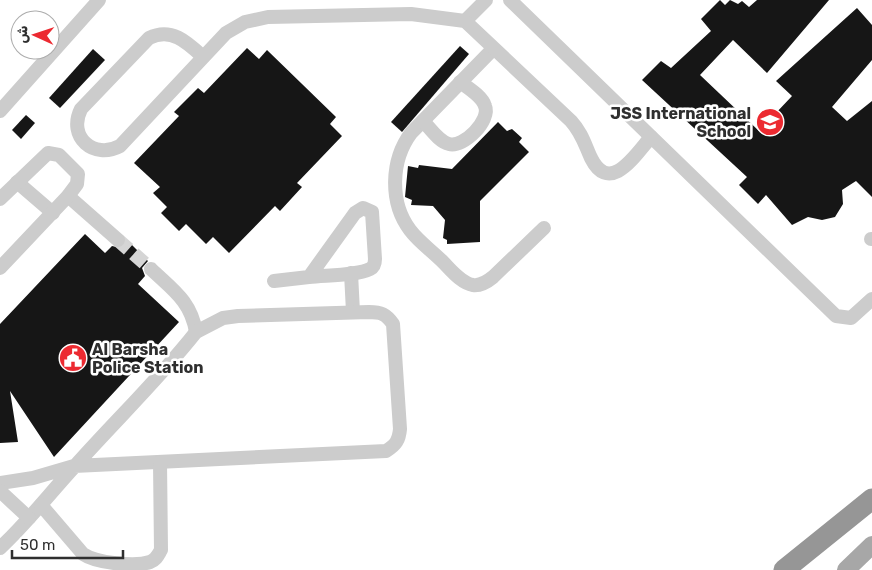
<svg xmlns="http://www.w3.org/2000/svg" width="872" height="570" font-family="Rubik,Cairo,sans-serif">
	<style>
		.building { fill: #161616 }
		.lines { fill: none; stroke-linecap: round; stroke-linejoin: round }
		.minor-tunnel { stroke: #d5d5d5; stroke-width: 14; stroke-dasharray: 14 7; stroke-linecap: butt }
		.minor { stroke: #ccc; stroke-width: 14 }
		.major { stroke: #a7a7a7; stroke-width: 18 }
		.highway { stroke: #969696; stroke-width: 21 }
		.labels { text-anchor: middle; stroke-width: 5; stroke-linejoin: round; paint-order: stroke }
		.poi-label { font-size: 16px; font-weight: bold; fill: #2f2f2f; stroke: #fff; text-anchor: end }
	</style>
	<rect width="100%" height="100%" fill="#fff"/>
	<g class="building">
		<path d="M 720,0 L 725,5 L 730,0 L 738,4 L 742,1 L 749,7 L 757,0 L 829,0 L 767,73 L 733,40 L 700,75 L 759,131 L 792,96 L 776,81 L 857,8 L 872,25 L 872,60 L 832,107 L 847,121 L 872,101 L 872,197 L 856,181 L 842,190 L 843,204 L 835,217 L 822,220 L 808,217 L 792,225 L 766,195 L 758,204 L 739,185 L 747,177 L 642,80 L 661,61 L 671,68 L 711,31 L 701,19 Z"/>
		<path d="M 460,46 L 469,54 L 402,132 L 391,122 Z"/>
		<path d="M 247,48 L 259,59 L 267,50 L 336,117 L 330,124 L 342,136 L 297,183 L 302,187 L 280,211 L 275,206 L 229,253 L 213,237 L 206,244 L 186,224 L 179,231 L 161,213 L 167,207 L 153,193 L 160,187 L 134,163 L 179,116 L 174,112 L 198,88 L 204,93 Z"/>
		<path d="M 93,49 L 105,60 L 60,108 L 49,98 Z"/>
		<path d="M 26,115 L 35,123 L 21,139 L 12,130 Z"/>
		<path d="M 498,122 L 507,131 L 512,129 L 522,138 L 519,142 L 529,152 L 480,201 L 480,242 L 447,244 L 447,240 L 443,238 L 445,220 L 433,206 L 411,205 L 412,200 L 405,197 L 408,166 L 418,168 L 419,165 L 452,169 Z"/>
		<path d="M 85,234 L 105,253 L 112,246 L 121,248 L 127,240 L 148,261 L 142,268 L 145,276 L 138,284 L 179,322 L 54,457 L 10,391 L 18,442 L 0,443 L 0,324 Z"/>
	</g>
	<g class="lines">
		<path class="minor-tunnel" d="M 118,240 L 151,269"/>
		<g class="minor">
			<path d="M 510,0 L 836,316 L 851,318 L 872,299"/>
			<path d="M 465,21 L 486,0"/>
			<path d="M 493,49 L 411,133 C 391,160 389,202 410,230 C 419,242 432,251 443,262 C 451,270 461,283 473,285 C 481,286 487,282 493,277 L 544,228"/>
			<path d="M 202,56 C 187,42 171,27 149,38 L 81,109 C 67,137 94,160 120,146 L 226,33 L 245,22 L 268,17 L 411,14 L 465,21 L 571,121 C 582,133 585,145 591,158 C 610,196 636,154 651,137"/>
			<path d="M 0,111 L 99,0"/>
			<path d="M 423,121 C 430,128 439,142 449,144 C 464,148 491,120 485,106 C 482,96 468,88 460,82"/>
			<path d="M 17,182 L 53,213"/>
			<path d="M 68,196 L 118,240"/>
			<path d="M 0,199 L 48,153 L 59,155 L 78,174 L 77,184 L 68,196 L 0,268"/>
			<path d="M 871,239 L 872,239"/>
			<path d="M 151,269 C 173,290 191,301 196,332"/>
			<path d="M 351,273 L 353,312"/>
			<path d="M 274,281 L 309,277 L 355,213 L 363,208 L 372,212 L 375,259 C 375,263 374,267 370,269 C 356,276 324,275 309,277"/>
			<path d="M 0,483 L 33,478 L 74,466 L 386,451 C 396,445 399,440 400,429 L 393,324 C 386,314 381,312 369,312 L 238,316 L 223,318 L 196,332 C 159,379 115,421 75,466 C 50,493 27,523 0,548"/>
			<path d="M 0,491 L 29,518"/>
			<path d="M 41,505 L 83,554 C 96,563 135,567 150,562 C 156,560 158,555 161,550 L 160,462"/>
		</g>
		<path class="major" d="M 846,570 L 872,545"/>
		<path class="highway" d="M 784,570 L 872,499"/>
	</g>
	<defs>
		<symbol id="school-disc" viewBox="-11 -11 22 22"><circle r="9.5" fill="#ec2a31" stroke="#fff"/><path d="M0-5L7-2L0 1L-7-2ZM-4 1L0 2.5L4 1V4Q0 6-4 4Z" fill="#fff"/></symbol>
		<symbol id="civic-disc" viewBox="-11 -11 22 22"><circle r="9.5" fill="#ec2a31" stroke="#fff"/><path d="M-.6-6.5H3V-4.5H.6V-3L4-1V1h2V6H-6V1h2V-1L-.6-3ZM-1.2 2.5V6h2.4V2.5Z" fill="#fff"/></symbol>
	</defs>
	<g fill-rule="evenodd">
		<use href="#school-disc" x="754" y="106" width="32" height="32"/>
		<use href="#civic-disc" x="57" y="342" width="32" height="32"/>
	</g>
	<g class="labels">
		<g class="poi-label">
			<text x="751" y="119">JSS International<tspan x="751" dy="18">School</tspan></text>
			<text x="92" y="355" text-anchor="start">Al Barsha<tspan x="92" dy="18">Police Station</tspan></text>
		</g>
	</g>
	<g transform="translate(35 35) rotate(273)"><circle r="24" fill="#ffffff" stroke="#acacac"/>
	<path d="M0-4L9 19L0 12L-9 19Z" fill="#ec2a31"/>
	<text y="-8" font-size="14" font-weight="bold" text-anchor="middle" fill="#2f2f2f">ش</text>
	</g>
	<path d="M12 550v8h111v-8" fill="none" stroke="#2f2f2f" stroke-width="2.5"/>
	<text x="20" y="550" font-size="15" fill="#2f2f2f" stroke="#ffffff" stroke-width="4" paint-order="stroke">50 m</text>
</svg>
